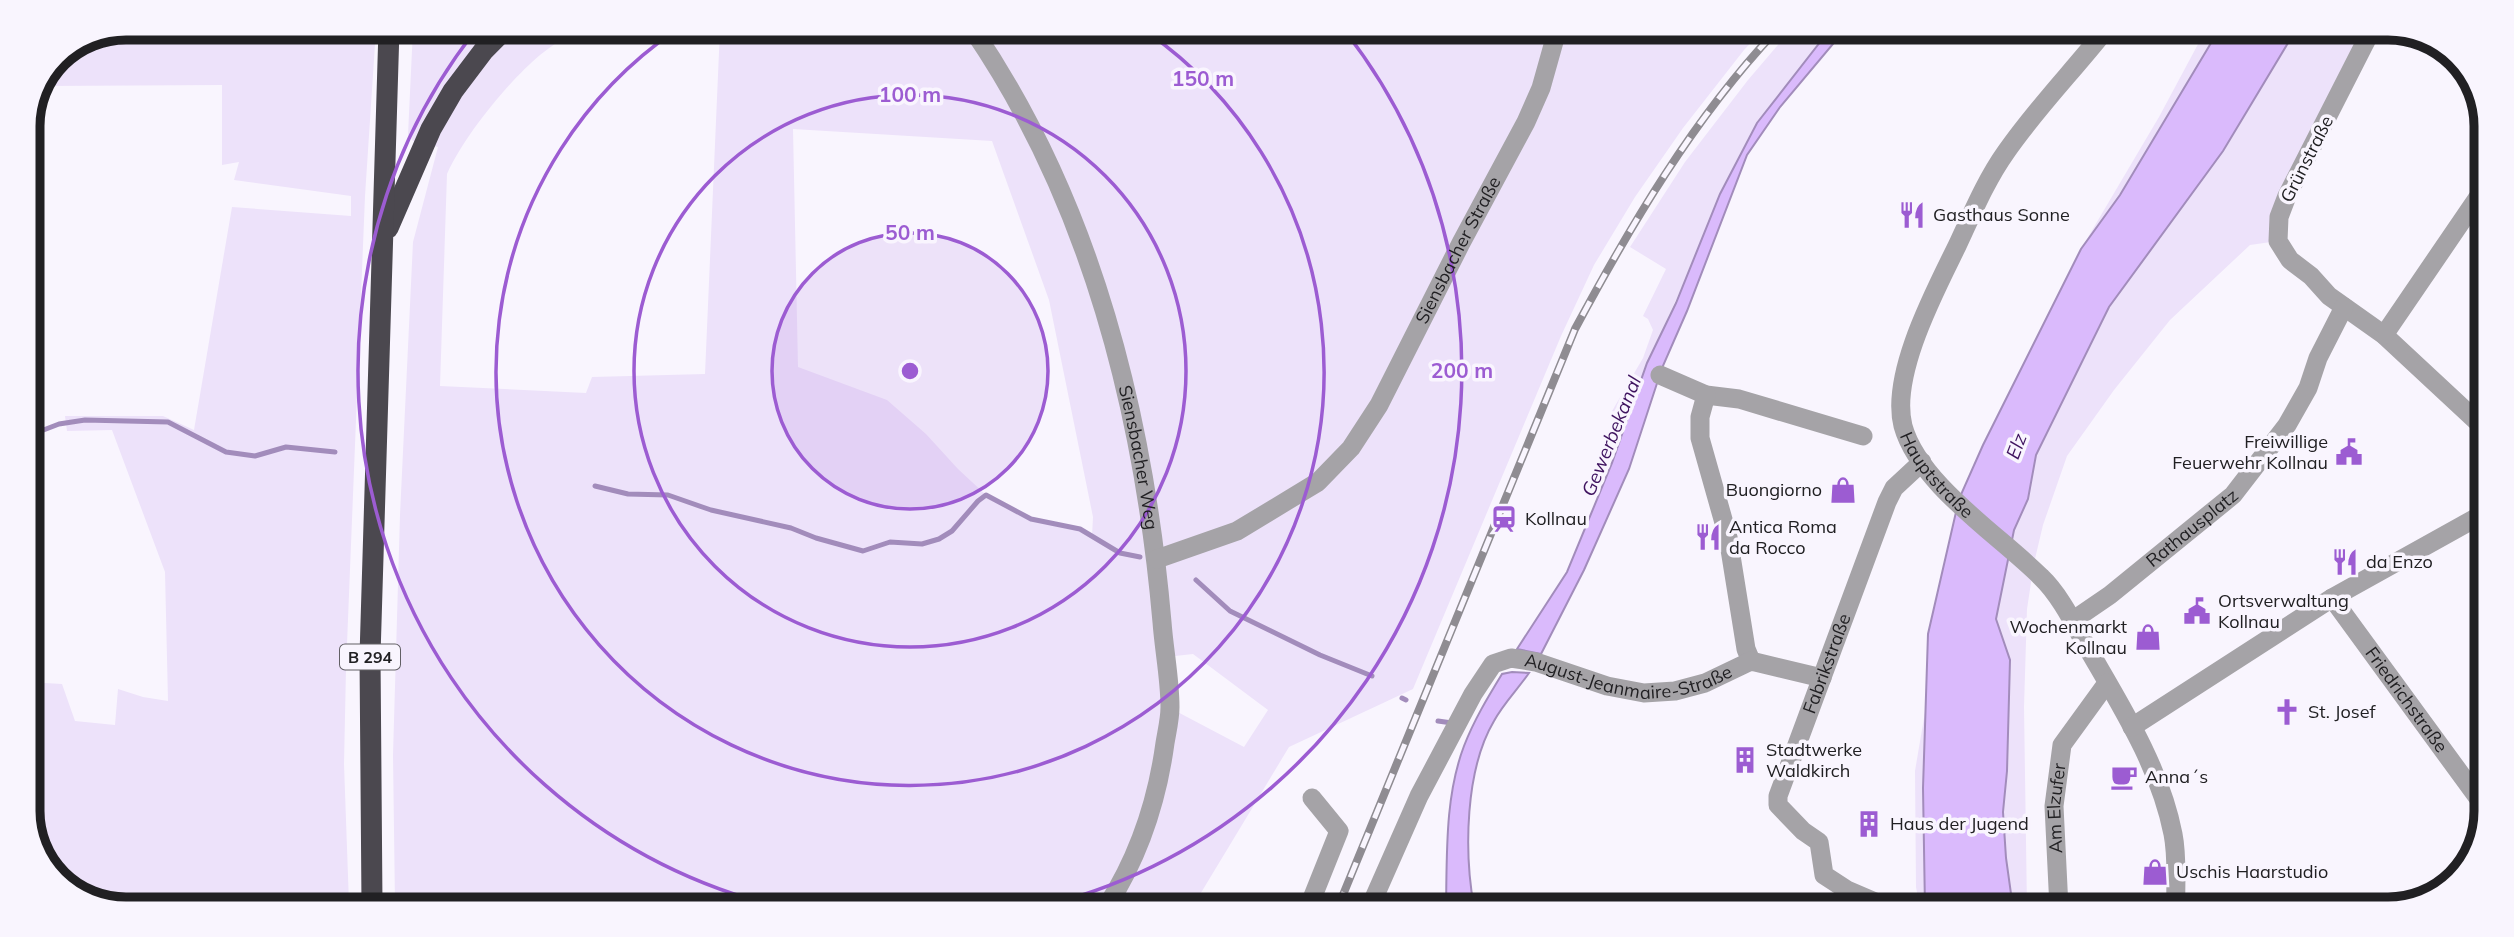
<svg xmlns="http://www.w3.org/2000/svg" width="2514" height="937" font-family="Mulish,sans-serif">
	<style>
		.green { fill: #ede2fa; fill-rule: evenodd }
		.water { fill: #dabafc; stroke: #a28cbb; stroke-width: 2 }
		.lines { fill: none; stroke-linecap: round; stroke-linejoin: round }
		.stream { stroke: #a28cbb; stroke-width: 5 }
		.minor { stroke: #a5a3a7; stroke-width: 19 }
		.highway { stroke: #4b484f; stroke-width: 21 }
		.rail-casing { stroke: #8f8c92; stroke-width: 8 }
		.rail { stroke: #f9f5fe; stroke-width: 5; stroke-dasharray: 16; stroke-linecap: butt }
		.ring { fill: none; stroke: #9c5cd2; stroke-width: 3.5 }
		.labels { text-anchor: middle; stroke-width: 7; stroke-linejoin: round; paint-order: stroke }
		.shield { fill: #f9f5fe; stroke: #626065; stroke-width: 2 }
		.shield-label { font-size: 16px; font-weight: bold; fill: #212023 }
		.street-label { font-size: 18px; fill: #212023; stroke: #f9f5fe }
		.poi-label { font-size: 18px; fill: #212023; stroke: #f9f5fe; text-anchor: start }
		.water-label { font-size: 19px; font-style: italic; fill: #3f135f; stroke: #f9f5fe }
		.rim { fill: none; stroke: #212023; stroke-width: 9 }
		.centre { fill: #9c5cd2; stroke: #f9f5fe; stroke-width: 3.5 }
		.ring-label { font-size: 21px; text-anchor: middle; font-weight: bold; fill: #9c5cd2; stroke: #f9f5fe; stroke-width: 7; stroke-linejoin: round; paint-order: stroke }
	</style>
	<rect width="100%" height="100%" fill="#f9f5fe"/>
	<g class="green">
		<path d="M 126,28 L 376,29 L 365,196 L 346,669 L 344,764 L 349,904 L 94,904 L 48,871 L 28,818 L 28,682 L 62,684 L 75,721 L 115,725 L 118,689 L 143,697 L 168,701 L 165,572 L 112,430 L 67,431 L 65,416 L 163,416 L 194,430 L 232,207 L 351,216 L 351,196 L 234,180 L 239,162 L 222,165 L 222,85 L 44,86 L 57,56 Z"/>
		<path d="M 413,29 L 576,29 C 564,38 551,46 540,55 C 508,82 464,136 447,174 L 440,386 L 586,393 L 592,377 L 705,374 L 720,29 L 1761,32 L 1744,50 L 1683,128 L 1635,197 L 1594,265 L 1561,336 L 1413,689 L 1289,747 L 1193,906 L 1138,906 L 1140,901 L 1116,894 L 1107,906 L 395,904 L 393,755 L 400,515 L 413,242 L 438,147 L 413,141 L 408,135 ZM 793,129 L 992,141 L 1049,300 L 1093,517 L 1092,536 L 1080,529 L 1031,519 L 986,495 L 958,469 L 926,434 L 887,400 L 798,367 ZM 1193,654 L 1268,710 L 1244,747 L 1170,708 L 1166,657 Z"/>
		<path d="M 1789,32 L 1828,32 L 1757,123 L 1647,363 L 1628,420 L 1608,418 L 1643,358 L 1653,330 L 1648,319 L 1643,316 L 1666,269 L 1630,247 L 1685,162 L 1748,80 Z"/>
		<path d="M 2204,33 L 2217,33 L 2120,195 L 2081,249 L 2159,117 Z"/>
		<path d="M 2294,33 L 2370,33 L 2287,196 L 2278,241 L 2250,245 L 2170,320 L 2114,390 L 2067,456 L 2043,525 L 2034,563 L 2027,609 L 2024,707 L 2027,908 L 2013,908 L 2006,858 L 2003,812 L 2007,771 L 1996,619 L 2014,530 L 2028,499 L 2036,455 L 2109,307 L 2223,151 Z"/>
		<path d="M 1926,706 L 1923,788 L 1925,908 L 1920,908 L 1916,887 L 1915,771 Z"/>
		<path d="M 2474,853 L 2447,889 L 2401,905 Z"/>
	</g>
	<g class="water">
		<path d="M 1828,32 L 1843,32 L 1780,107 L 1747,155 L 1687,311 L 1662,368 L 1629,469 L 1584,570 L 1541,654 L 1517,649 L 1567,572 L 1612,463 L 1647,363 L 1676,303 L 1720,194 L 1757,123 Z"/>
		<path d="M 2217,33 L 2294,33 L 2223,151 L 2109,307 L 2036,455 L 2028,499 L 2014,530 L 1996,619 L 2010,660 L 2007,771 L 2003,812 L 2006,858 L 2013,908 L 1925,908 L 1923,788 L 1928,634 L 1959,499 L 1983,445 L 2081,249 L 2120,195 Z"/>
		<path d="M 1512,672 L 1529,673 C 1518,689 1503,704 1494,721 C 1465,770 1464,852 1474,907 L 1446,907 C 1447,853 1445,796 1464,746 C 1474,720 1488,697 1502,674 Z"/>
	</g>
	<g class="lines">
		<g class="stream">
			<path d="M 28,436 L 59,424 L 85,420 L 168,422 L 226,452 L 255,456 L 286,447 L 335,452"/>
			<path d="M 595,486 L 628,494 L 668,495 L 711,510 L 791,528 L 816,538 L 863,551 L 890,542 L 922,544 L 939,539 L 952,531 L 978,501 L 986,495 L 1031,519 L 1080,529 L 1120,553 L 1140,557"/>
			<path d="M 1196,580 L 1230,611 L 1320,655 L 1372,676"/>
			<path d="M 1402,698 L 1406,700"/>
			<path d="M 1438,721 L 1452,723"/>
		</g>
		<g class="minor">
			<path id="s1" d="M 973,30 C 1091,203 1144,416 1162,622 C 1164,650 1170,679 1170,707 C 1170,719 1167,731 1165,743 C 1157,802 1139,856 1107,906"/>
			<path id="s2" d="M 2103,33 C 2071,73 2035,110 2006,152 C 1986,180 1972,214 1957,246 C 1935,291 1890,375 1903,426 C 1919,484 1999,535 2041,577 C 2060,595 2074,624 2087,647 C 2121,706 2160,767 2173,834 C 2178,859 2175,884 2176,909"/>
			<path d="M 2370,33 L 2287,196 L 2279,217 L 2278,241 L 2290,260 L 2311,276 L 2329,296 L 2384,335 L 2484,428"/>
			<path d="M 2384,335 L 2485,187"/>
			<path d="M 1660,375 L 1706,395 L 1739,399 L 1863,436"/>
			<path d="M 1706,395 L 1700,417 L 1700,438 L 1728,537 L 1746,649 L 1751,661"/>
			<path id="s3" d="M 1157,559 L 1237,531 L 1318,482 L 1351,448 L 1379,405 L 1461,243 L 1526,122 L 1541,88 L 1557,31"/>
			<path id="s4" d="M 2332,598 L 2481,802"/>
			<path id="s5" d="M 2072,621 L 2110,595 L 2233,495 L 2287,425 L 2308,388 L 2318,358 L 2344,307"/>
			<path d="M 2132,727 L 2332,598 L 2483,514"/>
			<path d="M 1309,906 L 1339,831 L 1312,798"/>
			<path id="s6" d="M 1370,907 L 1419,796 L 1473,694 L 1493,664 L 1511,658 L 1536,662 L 1607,686 L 1644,693 L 1675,691 L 1705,683 L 1751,661 L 1822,678"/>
			<path id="s7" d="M 1889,908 L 1847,890 L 1824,875 L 1819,842 L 1803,831 L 1778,805 L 1778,796 L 1887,502 L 1894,488 L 1922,462"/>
			<path id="s8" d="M 2059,908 L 2054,806 L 2062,745 L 2107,683"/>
		</g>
		<g class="highway">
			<path d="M 388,228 L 431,129 L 453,91 L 484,50 L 505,29"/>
			<path d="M 372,904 L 370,656 L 389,29"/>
		</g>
		<defs>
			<path id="rail" d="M 1338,907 L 1575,329 C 1631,225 1693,119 1775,32"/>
		</defs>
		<use href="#rail" class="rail-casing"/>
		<use href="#rail" class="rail"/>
	</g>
	<circle cx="910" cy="371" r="138" fill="#9c5cd2" fill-opacity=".12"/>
	<g class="ring">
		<circle cx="910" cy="371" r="138"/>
		<circle cx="910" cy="371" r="276"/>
		<path d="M1147 32A414 414 0 1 1 676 30"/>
		<path d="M767 904A552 552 0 0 1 475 31M1345 31A552 552 0 0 1 1048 905"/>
	</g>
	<defs>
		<symbol id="restaurant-bare" viewBox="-9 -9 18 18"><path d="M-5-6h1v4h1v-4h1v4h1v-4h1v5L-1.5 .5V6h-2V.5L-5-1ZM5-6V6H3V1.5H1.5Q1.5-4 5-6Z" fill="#9c5cd2" stroke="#f9f5fe" stroke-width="2.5" paint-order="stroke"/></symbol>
		<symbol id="civic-bare" viewBox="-9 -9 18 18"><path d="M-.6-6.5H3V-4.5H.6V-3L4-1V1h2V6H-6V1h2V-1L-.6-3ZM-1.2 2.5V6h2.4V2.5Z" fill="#9c5cd2" stroke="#f9f5fe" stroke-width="2.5" paint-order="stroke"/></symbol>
		<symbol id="shop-bare" viewBox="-9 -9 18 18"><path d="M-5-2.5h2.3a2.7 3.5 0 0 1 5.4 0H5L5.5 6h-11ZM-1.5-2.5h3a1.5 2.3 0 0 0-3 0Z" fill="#9c5cd2" stroke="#f9f5fe" stroke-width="2.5" paint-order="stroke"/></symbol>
		<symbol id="station-bare" viewBox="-9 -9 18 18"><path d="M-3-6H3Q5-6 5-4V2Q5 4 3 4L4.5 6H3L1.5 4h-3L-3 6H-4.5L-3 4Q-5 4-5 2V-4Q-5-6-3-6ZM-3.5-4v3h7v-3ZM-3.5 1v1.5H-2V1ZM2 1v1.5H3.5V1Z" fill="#9c5cd2" stroke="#f9f5fe" stroke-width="2.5" paint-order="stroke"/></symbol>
		<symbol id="church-bare" viewBox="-9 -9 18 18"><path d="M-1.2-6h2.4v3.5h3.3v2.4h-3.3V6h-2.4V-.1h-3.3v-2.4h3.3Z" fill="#9c5cd2" stroke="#f9f5fe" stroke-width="2.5" paint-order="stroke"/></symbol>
		<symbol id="building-bare" viewBox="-9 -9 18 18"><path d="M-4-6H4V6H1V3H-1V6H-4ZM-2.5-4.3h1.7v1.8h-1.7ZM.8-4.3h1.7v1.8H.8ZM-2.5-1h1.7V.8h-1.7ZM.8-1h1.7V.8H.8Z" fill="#9c5cd2" stroke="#f9f5fe" stroke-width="2.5" paint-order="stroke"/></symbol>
		<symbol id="cafe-bare" viewBox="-9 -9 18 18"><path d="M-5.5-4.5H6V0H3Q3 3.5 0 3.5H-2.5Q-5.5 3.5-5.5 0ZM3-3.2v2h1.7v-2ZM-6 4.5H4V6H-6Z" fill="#9c5cd2" stroke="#f9f5fe" stroke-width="2.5" paint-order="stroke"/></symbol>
	</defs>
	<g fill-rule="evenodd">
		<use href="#restaurant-bare" x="1893" y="196" width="38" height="38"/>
		<use href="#civic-bare" x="2330" y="433" width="38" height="38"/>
		<use href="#shop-bare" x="1824" y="471" width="38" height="38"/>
		<use href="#station-bare" x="1485" y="500" width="38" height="38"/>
		<use href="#restaurant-bare" x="1689" y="518" width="38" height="38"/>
		<use href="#restaurant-bare" x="2326" y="543" width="38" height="38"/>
		<use href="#civic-bare" x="2178" y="592" width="38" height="38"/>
		<use href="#shop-bare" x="2129" y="618" width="38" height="38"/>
		<use href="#church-bare" x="2268" y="693" width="38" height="38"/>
		<use href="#building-bare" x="1726" y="741" width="38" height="38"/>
		<use href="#cafe-bare" x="2105" y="758" width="38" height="38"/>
		<use href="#building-bare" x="1850" y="805" width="38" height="38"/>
		<use href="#shop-bare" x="2136" y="853" width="38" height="38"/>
	</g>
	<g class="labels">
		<rect class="shield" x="340" y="644.5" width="60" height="25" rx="5"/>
		<g class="shield-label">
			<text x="370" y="663">B 294</text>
		</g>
		<g class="street-label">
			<text transform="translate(2307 159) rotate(-63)" y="6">Grünstraße</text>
			<text dy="6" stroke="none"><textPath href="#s3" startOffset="452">Siensbacher Straße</textPath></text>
			<text dy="6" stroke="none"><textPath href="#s1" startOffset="462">Siensbacher Weg</textPath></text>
			<text dy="6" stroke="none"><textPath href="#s2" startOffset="511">Hauptstraße</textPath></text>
			<text dy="6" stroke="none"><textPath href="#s5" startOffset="152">Rathausplatz</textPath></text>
			<text dy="6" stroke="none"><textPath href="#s6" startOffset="413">August-Jeanmaire-Straße</textPath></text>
			<text dy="6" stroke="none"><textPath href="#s7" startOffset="312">Fabrikstraße</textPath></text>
			<text dy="6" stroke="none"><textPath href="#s4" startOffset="126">Friedrichstraße</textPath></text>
			<text dy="6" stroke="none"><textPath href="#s8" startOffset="100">Am Elzufer</textPath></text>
		</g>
		<g class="poi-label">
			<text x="1933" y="221">Gasthaus Sonne</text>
			<text x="2328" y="448" text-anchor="end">Freiwillige<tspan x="2328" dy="21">Feuerwehr Kollnau</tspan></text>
			<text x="1822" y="496" text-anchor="end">Buongiorno</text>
			<text x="1525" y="525">Kollnau</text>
			<text x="1729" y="533">Antica Roma<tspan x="1729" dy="21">da Rocco</tspan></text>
			<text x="2366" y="568">da Enzo</text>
			<text x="2218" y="607">Ortsverwaltung<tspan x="2218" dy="21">Kollnau</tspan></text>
			<text x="2127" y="633" text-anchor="end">Wochenmarkt<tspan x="2127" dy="21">Kollnau</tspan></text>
			<text x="2308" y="718">St. Josef</text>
			<text x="1766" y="756">Stadtwerke<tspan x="1766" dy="21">Waldkirch</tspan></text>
			<text x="2145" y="783">Anna´s</text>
			<text x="1890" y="830">Haus der Jugend</text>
			<text x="2176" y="878">Uschis Haarstudio</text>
		</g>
		<g class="water-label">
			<text transform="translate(1611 436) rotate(-68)" y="7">Gewerbekanal</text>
			<text transform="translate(2016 446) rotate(-69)" y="7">Elz</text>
		</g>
	</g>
	<path d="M0 0H2514V937H0ZM126 40H2388A86 86 0 0 1 2474 126V811A86 86 0 0 1 2388 897H126A86 86 0 0 1 40 811V126A86 86 0 0 1 126 40Z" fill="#f9f5fe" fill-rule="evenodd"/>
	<path class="rim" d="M126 40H2388A86 86 0 0 1 2474 126V811A86 86 0 0 1 2388 897H126A86 86 0 0 1 40 811V126A86 86 0 0 1 126 40Z"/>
	<circle cx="910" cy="371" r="10" class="centre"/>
	<g class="ring-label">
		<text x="1203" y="86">150 m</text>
		<text x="910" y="102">100 m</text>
		<text x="910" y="240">50 m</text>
		<text x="1462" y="378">200 m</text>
	</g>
</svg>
